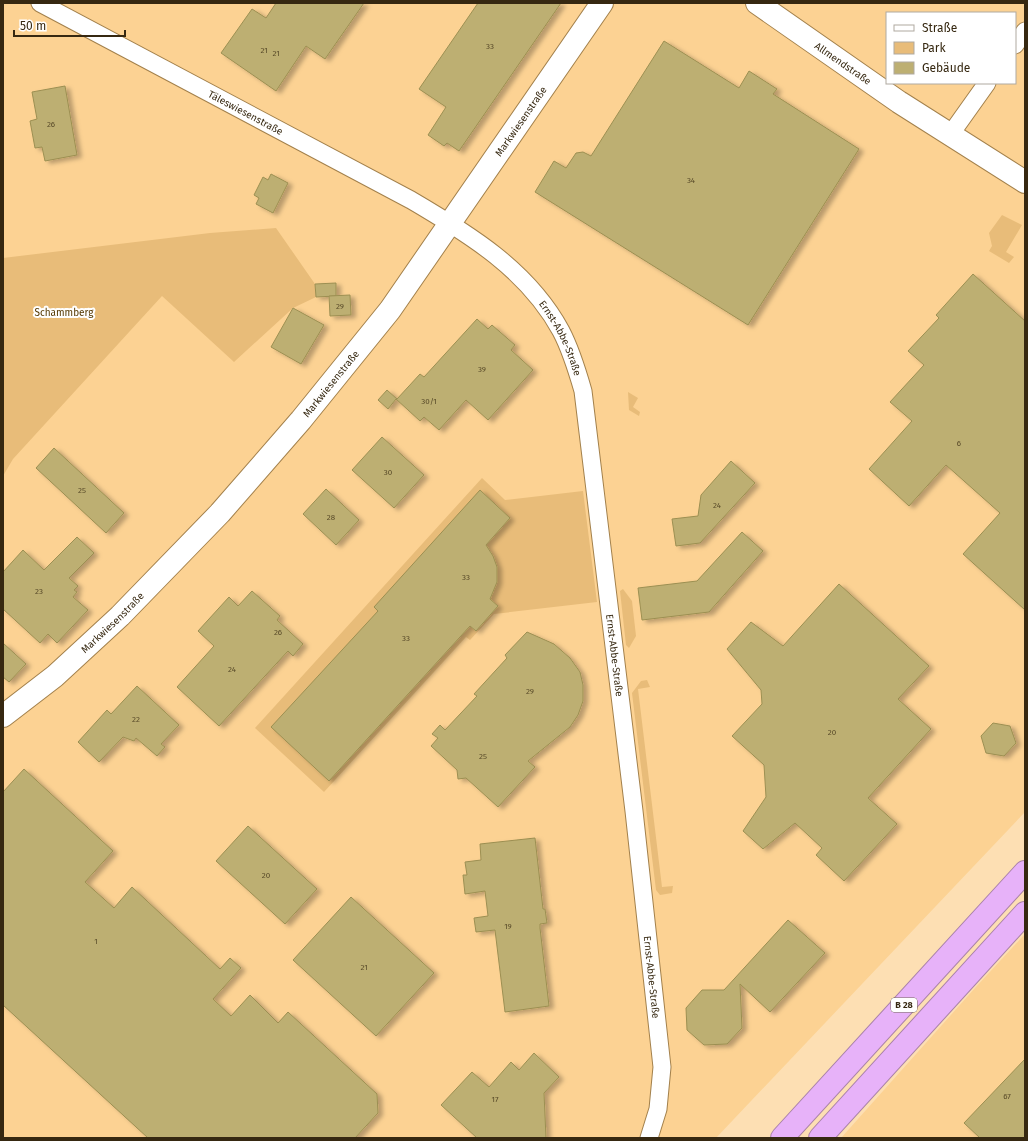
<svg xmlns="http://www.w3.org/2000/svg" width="1028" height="1141" font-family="'Fira Sans',sans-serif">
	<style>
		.built { fill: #fcd293; fill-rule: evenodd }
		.green { fill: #e8bc79 }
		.building { fill: #bdaf72; stroke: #9c8f52; filter: url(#shadow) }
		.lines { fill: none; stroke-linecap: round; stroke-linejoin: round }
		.street-casing { stroke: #a3814c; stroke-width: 19 }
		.secondary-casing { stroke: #a3814c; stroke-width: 24 }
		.highway-casing { stroke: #a982a8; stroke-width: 24 }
		.street { stroke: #fff; stroke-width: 17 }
		.secondary { stroke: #fff; stroke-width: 22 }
		.highway { stroke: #e7b2f9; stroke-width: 22 }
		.labels { text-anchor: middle; stroke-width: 4; stroke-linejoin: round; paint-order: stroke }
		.number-label { font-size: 8px; fill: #584a29 }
		.shield { fill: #fff; stroke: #726858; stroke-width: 1 }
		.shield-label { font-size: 9px; font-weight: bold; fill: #362811 }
		.street-label { font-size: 10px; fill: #362811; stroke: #fff }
		.park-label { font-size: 10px; fill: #543800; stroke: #fff }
	</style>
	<defs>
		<filter id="shadow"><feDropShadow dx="4.5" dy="2.5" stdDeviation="2" flood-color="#0004"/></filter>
	</defs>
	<rect width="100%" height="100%" fill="#fddfb3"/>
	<g class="built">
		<path d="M 3,3 L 1025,3 L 1025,812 L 716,1138 L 3,1138 ZM 887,13 L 1015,13 L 1015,83 L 887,83 Z"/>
		<path d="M 1025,934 L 1025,1138 L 841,1138 L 975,988 Z"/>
	</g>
	<g class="green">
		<path d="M 1002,215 L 1022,225 L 1006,252 L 1014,257 L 1009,263 L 989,251 L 992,246 L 989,233 Z"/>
		<path d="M 276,228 L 315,284 L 316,297 L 293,308 L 234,362 L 162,296 L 13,459 L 3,476 L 3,258 L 210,233 Z"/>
		<path d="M 628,392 L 638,398 L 633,407 L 640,412 L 639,416 L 629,410 Z"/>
		<path d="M 482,478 L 505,500 L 583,491 L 597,602 L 494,614 L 470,640 L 466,637 L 324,792 L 255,728 Z"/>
		<path d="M 623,589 L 632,601 L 636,636 L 629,648 L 626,645 L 620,591 Z"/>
		<path d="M 647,680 L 650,687 L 638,689 L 662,887 L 673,886 L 672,893 L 660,895 L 656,890 L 632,693 L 641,681 Z"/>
	</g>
	<g class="building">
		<path d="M 276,3 L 364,3 L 325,59 L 306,46 L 276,91 L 221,53 L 252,9 L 266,18 Z"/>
		<path d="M 478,3 L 561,3 L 459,151 L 447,143 L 444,146 L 428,135 L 446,107 L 419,89 Z"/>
		<path d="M 664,41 L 739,88 L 749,71 L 777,89 L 773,94 L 859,149 L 748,325 L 535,192 L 554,161 L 566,168 L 576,153 L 583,152 L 591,156 Z"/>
		<path d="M 65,86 L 77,155 L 45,161 L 42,147 L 35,148 L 30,121 L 37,119 L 32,92 Z"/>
		<path d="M 271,174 L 288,183 L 273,213 L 256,204 L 259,198 L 254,195 L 263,177 L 268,180 Z"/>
		<path d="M 973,274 L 1025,321 L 1025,610 L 963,554 L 1000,513 L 946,465 L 909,506 L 869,469 L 912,421 L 890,402 L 924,365 L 908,351 L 939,318 L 936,315 Z"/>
		<path d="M 336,283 L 336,296 L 316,297 L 315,284 Z"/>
		<path d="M 350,295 L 351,315 L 330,316 L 329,296 Z"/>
		<path d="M 293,308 L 324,325 L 301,364 L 271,347 Z"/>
		<path d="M 477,319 L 488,329 L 492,325 L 515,345 L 511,350 L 533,370 L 488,420 L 466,400 L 439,430 L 424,417 L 420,421 L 396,399 L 388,409 L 378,400 L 387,390 L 397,399 L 420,374 L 424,377 Z"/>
		<path d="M 382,437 L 424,475 L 394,508 L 352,470 Z"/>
		<path d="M 54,448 L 124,513 L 106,533 L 36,468 Z"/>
		<path d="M 731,461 L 755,483 L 700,543 L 676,546 L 672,519 L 698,516 L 701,495 Z"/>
		<path d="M 326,489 L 359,520 L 336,545 L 303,514 Z"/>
		<path d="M 480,490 L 510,518 L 486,545 L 493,556 L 497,567 L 497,582 L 490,599 L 498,606 L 476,631 L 470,626 L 329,781 L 271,727 L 378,611 L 374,607 Z"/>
		<path d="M 742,532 L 763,551 L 709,612 L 642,620 L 638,588 L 697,581 Z"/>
		<path d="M 77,537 L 94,553 L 69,578 L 78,586 L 74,590 L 77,592 L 73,597 L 88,610 L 57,643 L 48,634 L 40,643 L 3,609 L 3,572 L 23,550 L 44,570 Z"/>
		<path d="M 839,584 L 929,666 L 898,699 L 931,729 L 868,798 L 897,824 L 844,881 L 816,855 L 822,848 L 795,823 L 763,849 L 743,831 L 766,797 L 764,765 L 732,736 L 762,704 L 761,690 L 727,649 L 751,622 L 783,646 Z"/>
		<path d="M 252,591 L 280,616 L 277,620 L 303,644 L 293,656 L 288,651 L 219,726 L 177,687 L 214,646 L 198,631 L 229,597 L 238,606 Z"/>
		<path d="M 527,632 L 554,644 L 570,658 L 580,672 L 583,685 L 583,701 L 578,715 L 570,727 L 528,761 L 535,767 L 498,807 L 466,778 L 458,779 L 457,770 L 431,746 L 438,738 L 432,734 L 440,725 L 445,730 L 477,696 L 474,694 L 507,658 L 505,655 Z"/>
		<path d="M 3,643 L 26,664 L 9,682 L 3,677 Z"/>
		<path d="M 137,686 L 179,725 L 161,744 L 165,747 L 157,756 L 136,738 L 134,741 L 123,737 L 99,762 L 78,742 L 107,710 L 111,714 Z"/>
		<path d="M 993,723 L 1010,726 L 1016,743 L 1004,756 L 986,753 L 981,736 Z"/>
		<path d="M 24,769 L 113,851 L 85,882 L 114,908 L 132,887 L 220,969 L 230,958 L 241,968 L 213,999 L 231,1016 L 250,995 L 278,1023 L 288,1012 L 377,1094 L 378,1113 L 355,1138 L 148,1138 L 3,1005 L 3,792 Z"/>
		<path d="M 248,826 L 317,889 L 285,924 L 216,861 Z"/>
		<path d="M 535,838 L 543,909 L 545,909 L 547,923 L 540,924 L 540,928 L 549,1006 L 505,1012 L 495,930 L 476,932 L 474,918 L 488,916 L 485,891 L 465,894 L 463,875 L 467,875 L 465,862 L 481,860 L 480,844 Z"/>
		<path d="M 351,897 L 434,973 L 376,1036 L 293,960 Z"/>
		<path d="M 788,920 L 825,953 L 770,1012 L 740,984 L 742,1028 L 727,1044 L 704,1045 L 687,1030 L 686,1008 L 702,990 L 724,990 Z"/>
		<path d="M 534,1053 L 559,1077 L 544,1093 L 546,1138 L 477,1138 L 441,1105 L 472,1072 L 489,1087 L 511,1062 L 519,1070 Z"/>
		<path d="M 1025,1059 L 1025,1138 L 980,1138 L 964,1123 Z"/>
	</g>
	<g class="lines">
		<defs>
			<g id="street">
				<path id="s1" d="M 40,3 L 411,200 C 469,234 528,270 561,331 C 571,350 577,370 583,391 L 634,811 L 662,1067 L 658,1109 L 649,1138"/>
				<path d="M 1015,45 L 1025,31"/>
				<path d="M 950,135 L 987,83"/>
			</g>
			<g id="secondary">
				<path id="s2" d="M 757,3 L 899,102 L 1025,182"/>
				<path id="s3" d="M 3,716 L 55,676 L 120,616 L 220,513 L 301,420 L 390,310 L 602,3"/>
			</g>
			<g id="highway">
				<path d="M 782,1138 L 1025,872"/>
				<path d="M 820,1138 L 1025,913"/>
			</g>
		</defs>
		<use href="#street" class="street-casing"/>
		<use href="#secondary" class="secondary-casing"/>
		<use href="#highway" class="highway-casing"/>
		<use href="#street" class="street"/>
		<use href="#secondary" class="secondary"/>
		<use href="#highway" class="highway"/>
	</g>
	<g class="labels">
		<g class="number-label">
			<text x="490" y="49">33</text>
			<text x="264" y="53">21</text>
			<text x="276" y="56">21</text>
			<text x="51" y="127">26</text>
			<text x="691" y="183">34</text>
			<text x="340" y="309">29</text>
			<text x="482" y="372">39</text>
			<text x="429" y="404">30/1</text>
			<text x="959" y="446">6</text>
			<text x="388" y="475">30</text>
			<text x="82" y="493">25</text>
			<text x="717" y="508">24</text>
			<text x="331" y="520">28</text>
			<text x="466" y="580">33</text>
			<text x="39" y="594">23</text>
			<text x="278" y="635">26</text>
			<text x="406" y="641">33</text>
			<text x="232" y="672">24</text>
			<text x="530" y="694">29</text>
			<text x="136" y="722">22</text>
			<text x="832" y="735">20</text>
			<text x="483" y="759">25</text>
			<text x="266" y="878">20</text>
			<text x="508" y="929">19</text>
			<text x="96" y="944">1</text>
			<text x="364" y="970">21</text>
			<text x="1007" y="1099">67</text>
			<text x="495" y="1102">17</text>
		</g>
		<rect class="shield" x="891" y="998" width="26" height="14" rx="3"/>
		<g class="shield-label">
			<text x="904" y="1008">B 28</text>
		</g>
		<g class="street-label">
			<text dy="4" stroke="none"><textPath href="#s2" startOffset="105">Allmendstraße</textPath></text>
			<text dy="4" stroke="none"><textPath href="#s1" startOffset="233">Täleswiesenstraße</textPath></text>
			<text dy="4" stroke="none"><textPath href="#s3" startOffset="792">Markwiesenstraße</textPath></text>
			<text dy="4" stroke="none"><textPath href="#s1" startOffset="628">Ernst-Abbe-Straße</textPath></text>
			<text dy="4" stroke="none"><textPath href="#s3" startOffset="468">Markwiesenstraße</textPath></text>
			<text dy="4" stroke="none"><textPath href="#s3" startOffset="144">Markwiesenstraße</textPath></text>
			<text dy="4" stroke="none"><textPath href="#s1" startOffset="952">Ernst-Abbe-Straße</textPath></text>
			<text dy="4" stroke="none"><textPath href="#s1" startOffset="1276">Ernst-Abbe-Straße</textPath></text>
		</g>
		<g class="park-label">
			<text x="64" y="316">Schammberg</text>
		</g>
	</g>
	<rect width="1028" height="1141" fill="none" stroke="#362811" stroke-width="8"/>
	<rect x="886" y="12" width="130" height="72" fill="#ffffff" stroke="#afa9a0"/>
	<rect x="894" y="25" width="20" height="6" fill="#ffffff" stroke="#afa9a0"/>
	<text x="922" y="32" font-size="12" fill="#362811">Straße</text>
	<rect x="894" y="42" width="20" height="12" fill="#e8bc79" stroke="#afa9a0"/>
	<text x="922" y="52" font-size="12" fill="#362811">Park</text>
	<rect x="894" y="62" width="20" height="12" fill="#bdaf72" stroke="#afa9a0"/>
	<text x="922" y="72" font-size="12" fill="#362811">Gebäude</text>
	<path d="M14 30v6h111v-6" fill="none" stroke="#362811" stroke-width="2"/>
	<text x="20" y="30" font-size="12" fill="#362811" stroke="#ffffff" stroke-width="3" paint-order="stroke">50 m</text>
</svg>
